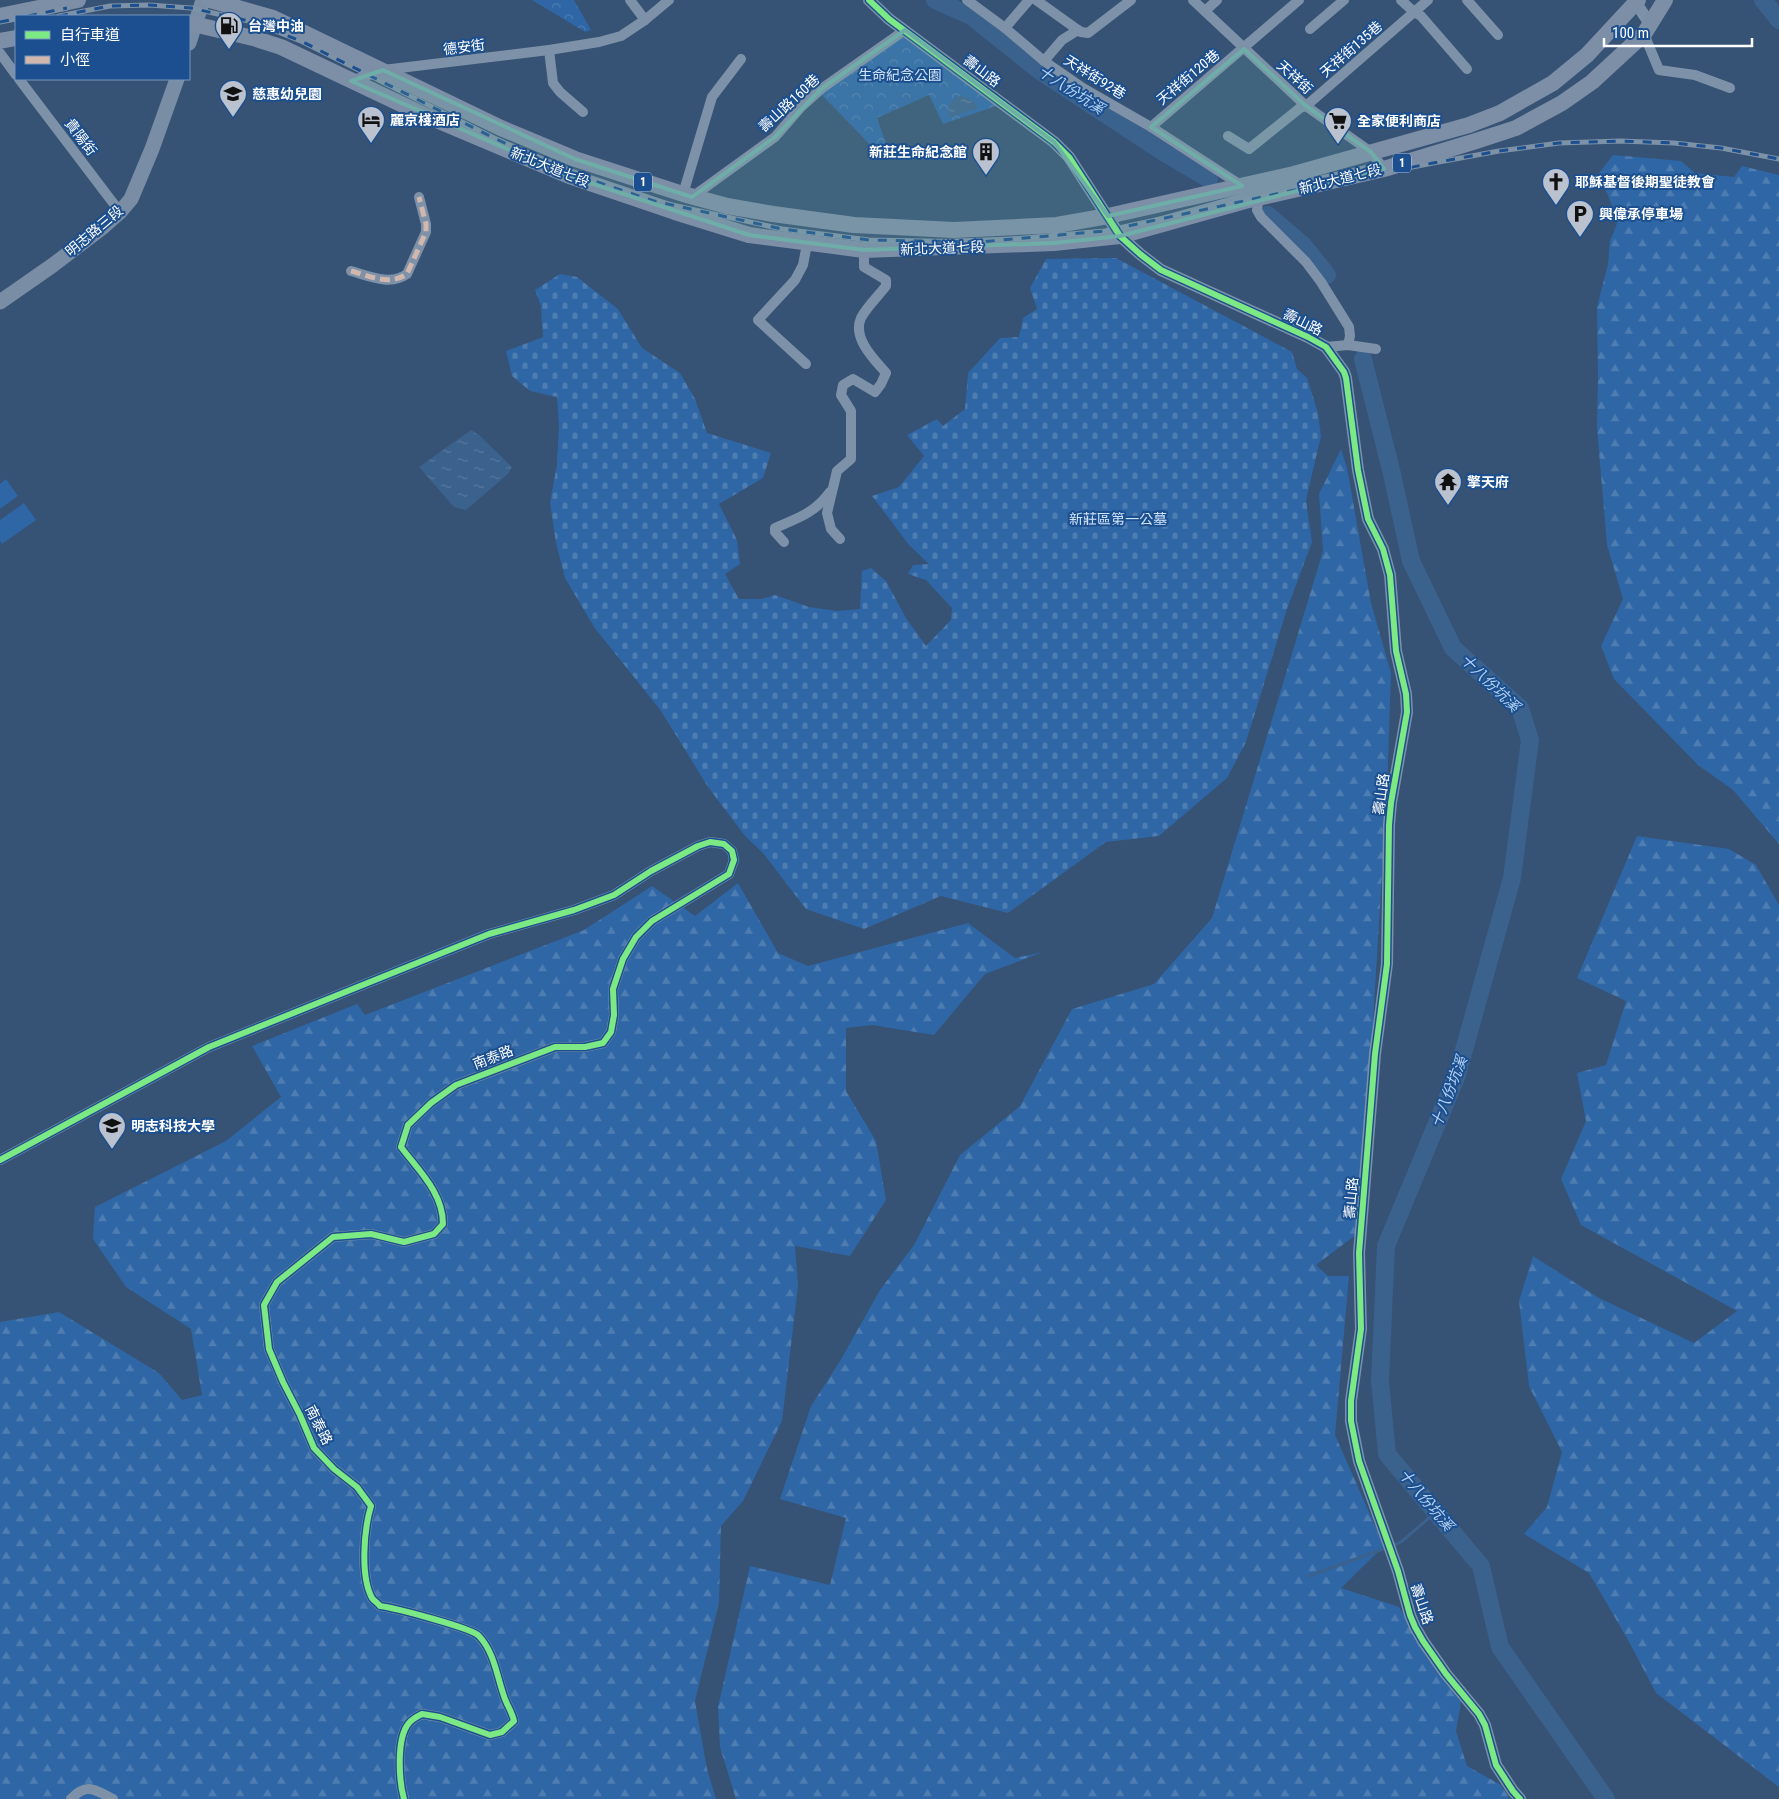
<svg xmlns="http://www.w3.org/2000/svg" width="1779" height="1799" font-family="'Roboto Condensed','Noto Sans TC',sans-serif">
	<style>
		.grass { fill: #2f66a5 }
		.forest { fill: url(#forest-firs) }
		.cemetery { fill: url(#cemetery-stones) }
		.park { fill: url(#park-crowns) }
		.water { fill: url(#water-ripples) }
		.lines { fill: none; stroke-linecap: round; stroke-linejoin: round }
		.stream { stroke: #3b618d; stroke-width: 3 }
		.river { stroke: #3b618d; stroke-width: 18 }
		.minor { stroke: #7d92a8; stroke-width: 10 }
		.tertiary { stroke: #7d92a8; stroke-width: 12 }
		.secondary { stroke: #798da4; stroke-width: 15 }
		.primary { stroke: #7d8ea7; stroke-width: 16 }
		.rail-casing { stroke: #7e92a7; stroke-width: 5 }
		.rail { stroke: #1b4f8f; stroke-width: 3; stroke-dasharray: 9; stroke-linecap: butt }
		.quiet { stroke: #d1b7ad; stroke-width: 5; stroke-dasharray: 10 5; stroke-linecap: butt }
		.cycleway-casing { stroke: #1b4f8f; stroke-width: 9 }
		.cycleway { stroke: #7ce984; stroke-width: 6 }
		.marked { fill: #6fada8; fill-opacity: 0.2; stroke: #6fada8; stroke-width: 4; stroke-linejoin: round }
		.labels { text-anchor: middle; stroke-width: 4; stroke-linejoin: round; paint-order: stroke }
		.shield { fill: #1b4f8f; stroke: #bbcadd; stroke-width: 1 }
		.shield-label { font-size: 12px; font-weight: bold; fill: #fff }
		.poi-label { font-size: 14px; font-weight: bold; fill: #fff; stroke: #1b4f8f; text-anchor: start }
		.street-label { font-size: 14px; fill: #fff; stroke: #1b4f8f }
		.park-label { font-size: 14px; fill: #cfe3fa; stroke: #1b4f8f }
		.water-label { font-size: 15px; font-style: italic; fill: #b5d3f5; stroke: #1b4f8f }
	</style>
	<defs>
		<pattern id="forest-firs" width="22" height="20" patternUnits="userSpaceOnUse" patternTransform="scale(1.25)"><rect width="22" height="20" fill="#2f66a5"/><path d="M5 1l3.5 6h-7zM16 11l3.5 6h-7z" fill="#4e7db2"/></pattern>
		<pattern id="cemetery-stones" width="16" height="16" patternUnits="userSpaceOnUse" patternTransform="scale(1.25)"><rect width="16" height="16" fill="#2f66a5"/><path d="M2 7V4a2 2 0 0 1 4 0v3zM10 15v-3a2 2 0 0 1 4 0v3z" fill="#4e7db2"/></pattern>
		<pattern id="park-crowns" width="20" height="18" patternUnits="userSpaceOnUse" patternTransform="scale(1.25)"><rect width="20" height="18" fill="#2f66a5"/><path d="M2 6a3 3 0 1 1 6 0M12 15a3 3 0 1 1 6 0" fill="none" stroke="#4e7db2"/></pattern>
		<pattern id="water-ripples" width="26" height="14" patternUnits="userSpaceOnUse" patternTransform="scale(1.25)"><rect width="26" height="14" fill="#3b618d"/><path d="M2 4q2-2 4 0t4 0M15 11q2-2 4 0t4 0" fill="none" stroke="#58799e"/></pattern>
	</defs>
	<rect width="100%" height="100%" fill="#365274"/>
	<g class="grass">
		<path d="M 6,479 L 18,496 L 0,509 L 0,484 Z"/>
		<path d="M 24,503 L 36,520 L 2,544 L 0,541 L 0,520 Z"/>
	</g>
	<g class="forest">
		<path d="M 1613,155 L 1681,161 L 1695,173 L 1734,177 L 1742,166 L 1779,175 L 1779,844 L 1733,790 L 1698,765 L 1614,679 L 1601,646 L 1623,599 L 1607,545 L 1597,428 L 1598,378 L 1597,307 L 1608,264 L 1610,241 L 1618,221 L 1607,193 L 1596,177 Z"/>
		<path d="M 1341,449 L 1347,468 L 1371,603 L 1391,673 L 1387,790 L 1370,1072 L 1357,1234 L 1316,1265 L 1328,1276 L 1349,1276 L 1335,1435 L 1384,1546 L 1341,1588 L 1399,1607 L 1461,1702 L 1456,1731 L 1467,1766 L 1501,1785 L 1510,1799 L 736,1799 L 720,1747 L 718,1707 L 750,1566 L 830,1585 L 846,1518 L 780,1499 L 811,1406 L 840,1361 L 880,1290 L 914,1245 L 960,1155 L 1020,1106 L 1072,1009 L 1154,984 L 1212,918 L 1323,551 L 1319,494 Z"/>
		<path d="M 1637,836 L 1729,849 L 1756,865 L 1779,905 L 1779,1787 L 1656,1693 L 1628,1640 L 1589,1573 L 1524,1534 L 1547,1507 L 1562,1452 L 1529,1386 L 1519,1301 L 1533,1256 L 1599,1298 L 1694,1343 L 1737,1311 L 1581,1225 L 1561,1179 L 1586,1121 L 1577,1073 L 1606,1065 L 1626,1001 L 1577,978 Z"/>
		<path d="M 738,883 L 778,953 L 808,966 L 968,923 L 1015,958 L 1043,952 L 985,974 L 934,1035 L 872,1025 L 846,1028 L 846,1091 L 876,1141 L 886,1200 L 850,1256 L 795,1246 L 798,1286 L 782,1421 L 743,1501 L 721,1526 L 719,1603 L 695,1701 L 707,1769 L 716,1799 L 0,1799 L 0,1322 L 59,1312 L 159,1373 L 182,1400 L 202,1395 L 191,1329 L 126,1287 L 93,1239 L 95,1207 L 226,1141 L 281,1097 L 252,1046 L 357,1004 L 365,1015 L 584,930 L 652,886 L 695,916 Z"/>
	</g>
	<path class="cemetery" d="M 1116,258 L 1292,352 L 1297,369 L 1307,378 L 1318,413 L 1321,436 L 1306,500 L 1312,542 L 1287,609 L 1246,742 L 1227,778 L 1159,836 L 1106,842 L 1008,913 L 941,896 L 864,929 L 806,909 L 763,853 L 745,836 L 708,787 L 661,711 L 594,627 L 565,578 L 556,543 L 550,503 L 557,464 L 559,425 L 557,397 L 530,391 L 512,376 L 506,351 L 543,337 L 541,306 L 535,290 L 560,274 L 577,277 L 618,309 L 642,348 L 680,373 L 695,399 L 707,433 L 771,453 L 763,478 L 719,504 L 737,540 L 740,564 L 725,574 L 739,599 L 761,599 L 775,595 L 809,607 L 837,611 L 860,609 L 862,571 L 871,568 L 886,581 L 906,618 L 926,646 L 951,620 L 952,608 L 926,580 L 908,574 L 913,565 L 929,564 L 909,545 L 872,496 L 899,487 L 924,456 L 907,435 L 937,419 L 943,426 L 965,409 L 968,373 L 1000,338 L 1019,337 L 1023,318 L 1037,309 L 1030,288 L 1046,259 Z"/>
	<g class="park">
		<path d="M 532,0 L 574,0 L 591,30 L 585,32 Z"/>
		<path d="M 904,36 L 996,106 L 943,124 L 929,95 L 877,118 L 890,156 L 884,159 L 820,93 Z"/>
	</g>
	<g class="water">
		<path d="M 960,96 C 969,97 974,100 978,108 L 949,118 L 949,105 L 956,97 Z"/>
		<path d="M 471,430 L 479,435 L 512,467 L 508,474 L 466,510 L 454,507 L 419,467 Z"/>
	</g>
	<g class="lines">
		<g class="stream">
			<path d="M 1392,1546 L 1401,1542 L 1436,1512"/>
			<path d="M 1309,1576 L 1386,1548"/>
		</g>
		<g class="river">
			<path d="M 935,0 L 971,16 L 1040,71 L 1163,152 L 1209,179"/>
			<path d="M 1763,0 L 1779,20"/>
			<path d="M 1268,215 L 1303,245 L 1327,275"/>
			<path d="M 1363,359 L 1392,474 L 1411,561 L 1453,648 L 1520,708 L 1530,740 L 1512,878 L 1457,1075 L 1386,1246 L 1380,1381 L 1387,1454 L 1481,1566 L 1500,1647 L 1606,1799"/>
		</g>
		<g class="minor">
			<path d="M 630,0 L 645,20"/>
			<path d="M 967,0 L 1005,28 L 1044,61 L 1083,88 L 1151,127 L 1242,186"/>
			<path d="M 1036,0 L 1078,30"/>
			<path d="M 1193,0 L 1306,106 L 1371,152 L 1384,169"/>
			<path d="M 1401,0 L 1414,12 L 1421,16 L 1467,69"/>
			<path d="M 1467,0 L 1498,35"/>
			<path d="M 1205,11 L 1217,0"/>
			<path d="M 1005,28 L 1029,0"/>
			<path d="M 1310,29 L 1344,0"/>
			<path d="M 1644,34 L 1659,70 L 1695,75 L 1730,88"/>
			<path d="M 549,50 L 553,83 L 560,92 L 583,112"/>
			<path d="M 0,53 L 16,75"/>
			<path d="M 1044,61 L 1062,40 L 1078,30 L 1081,32 L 1088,33 L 1131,0"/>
			<path d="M 19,79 L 120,212"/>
			<path d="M 351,81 L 383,70 L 549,50 L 599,42 L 621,36 L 645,20 L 669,0"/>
			<path d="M 1151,127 L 1299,0"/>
			<path d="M 1228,136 L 1249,149 L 1300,108 L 1306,106 L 1428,0"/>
			<path d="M 683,194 L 712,97 L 741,59"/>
			<path d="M 692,197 L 775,137 L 801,107 L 821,89 L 905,30"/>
			<path d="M 1263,197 L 1258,203 L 1257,210 L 1261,217 L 1306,262 L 1321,282 L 1349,327 L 1350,336 L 1348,345"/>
			<path d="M 351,271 C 369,276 390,286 407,274 L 426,232 L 426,224 L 419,197"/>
			<path d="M 1326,347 L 1348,345 L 1376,349"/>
			<path d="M 806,364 L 758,320 L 795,280 L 803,265 L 807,244"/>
			<path d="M 840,539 L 831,529 L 827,513 L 837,471 L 851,459 L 851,411 L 841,395 L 843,385 L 853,379 L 875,392 L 881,384 L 886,373 C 874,359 852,338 861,318 C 866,308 879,295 886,286 L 886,280 L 864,267 L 864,250"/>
			<path d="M 784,542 L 775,532 L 775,528 C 798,518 815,513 830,492"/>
			<path d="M 0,1160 L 209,1047 L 489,934 L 574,910 L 614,895 L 651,871 L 698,846 L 710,842 L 724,844 L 732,851 L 734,860 L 729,874 L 652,921 L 636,937 L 623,959 L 613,989 L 614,1015 L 611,1032 L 603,1043 L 585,1047 L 555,1047 L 456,1085 L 431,1103 L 408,1125 L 401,1147 C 419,1171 443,1193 443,1224 L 434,1234 L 404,1242 L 371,1234 L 333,1237 L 277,1282 L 264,1305 L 269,1349 L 283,1382 L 300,1415 L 314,1448 L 334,1469 L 357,1487 L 371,1506 C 364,1529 360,1576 372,1598 C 374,1601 378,1603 380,1606 C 395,1608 472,1628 479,1636 C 495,1653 497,1678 505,1699 C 508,1707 512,1712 514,1721 L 502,1732 L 490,1735 L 440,1717 L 422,1714 C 418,1716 412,1719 409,1723 C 396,1738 399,1781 404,1799"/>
			<path d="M 71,1799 C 87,1782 95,1790 113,1799"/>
		</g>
		<g class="tertiary">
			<path d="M 869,0 L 889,19 L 1054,142 L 1069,157 L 1120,236 L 1140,254 L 1161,270 L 1308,337 L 1326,347 L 1344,372 L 1346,378 L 1358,470 L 1368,519 L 1383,549 L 1390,575 L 1396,651 L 1406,694 L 1407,712 L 1391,803 L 1389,825 L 1387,964 L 1375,1054 L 1363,1204 L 1359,1253 L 1361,1329 L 1351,1401 L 1351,1421 L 1359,1461 L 1398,1571 L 1410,1615 L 1415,1627 L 1423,1641 L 1446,1674 L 1479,1714 L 1485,1725 L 1496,1765 L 1513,1791 L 1520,1799"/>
			<path d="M 1634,0 L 1650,24"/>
		</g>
		<g class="secondary">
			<path d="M 189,43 L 203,0"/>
			<path d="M 0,302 L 53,265 L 103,227 L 120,212 L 131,199 L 152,149 L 177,79"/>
		</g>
		<g class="primary">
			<path d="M 210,0 L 273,18 L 501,128 L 575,159 L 683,194 L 727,206 L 773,214 L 854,225 L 954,230 L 1057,225 L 1108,216 L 1294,174 L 1469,125 L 1500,113 L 1553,83 L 1587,55 L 1638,0"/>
			<path d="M 0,16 L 78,0"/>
			<path d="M 189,23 L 253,38 L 281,47 L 422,114 L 569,176 L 675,212 L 749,235 L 864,250 L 1054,243 L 1120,236 L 1245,201 L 1384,169 L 1476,141 L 1516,128 L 1562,103 L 1592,82 L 1644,34 L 1665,0"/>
			<path d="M 0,41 L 16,38"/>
		</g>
		<defs>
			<g id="rail">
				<path d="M 28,16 L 67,8"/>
				<path d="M 59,16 L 110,6 L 149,5 L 191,8 L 253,22 L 303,42 L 494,138 L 568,172 L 654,201 L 782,229 L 869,240 L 979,242 L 1105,231 L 1290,191 L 1433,163 L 1499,151 L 1559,143 L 1620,141 L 1674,143 L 1721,148 L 1779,159"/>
				<path d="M 0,22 L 16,19"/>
			</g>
		</defs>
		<use href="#rail" class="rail-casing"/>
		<use href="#rail" class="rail"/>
		<path class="quiet" d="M 351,271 C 369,276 390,286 407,274 L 426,232 L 426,224 L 419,197"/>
		<defs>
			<g id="cycleway">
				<path d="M 869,0 L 889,19 L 1054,142 L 1069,157 L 1120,236 L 1140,254 L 1161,270 L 1308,337 L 1326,347 L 1344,372 L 1346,378 L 1358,470 L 1368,519 L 1383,549 L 1390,575 L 1396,651 L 1406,694 L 1407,712 L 1391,803 L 1389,825 L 1387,964 L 1375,1054 L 1363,1204 L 1359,1253 L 1361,1329 L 1351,1401 L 1351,1421 L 1359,1461 L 1398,1571 L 1410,1615 L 1415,1627 L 1423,1641 L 1446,1674 L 1479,1714 L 1485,1725 L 1496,1765 L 1513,1791 L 1520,1799"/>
				<path d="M 0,1160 L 209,1047 L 489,934 L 574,910 L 614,895 L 651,871 L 698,846 L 710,842 L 724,844 L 732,851 L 734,860 L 729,874 L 652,921 L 636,937 L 623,959 L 613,989 L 614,1015 L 611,1032 L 603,1043 L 585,1047 L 555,1047 L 456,1085 L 431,1103 L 408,1125 L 401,1147 C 419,1171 443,1193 443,1224 L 434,1234 L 404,1242 L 371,1234 L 333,1237 L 277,1282 L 264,1305 L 269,1349 L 283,1382 L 300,1415 L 314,1448 L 334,1469 L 357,1487 L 371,1506 C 364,1529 360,1576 372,1598 C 374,1601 378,1603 380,1606 C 395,1608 472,1628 479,1636 C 495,1653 497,1678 505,1699 C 508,1707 512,1712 514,1721 L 502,1732 L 490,1735 L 440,1717 L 422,1714 C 418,1716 412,1719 409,1723 C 396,1738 399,1781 404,1799"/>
			</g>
		</defs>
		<use href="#cycleway" class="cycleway-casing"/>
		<use href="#cycleway" class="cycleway"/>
	</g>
	<path class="marked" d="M 905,30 L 1054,142 L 1108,216 L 1242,186 L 1151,127 L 1244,49 L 1306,106 L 1371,152 L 1384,169 L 1120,236 L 1054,243 L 864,250 L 749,235 L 569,176 L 351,81 L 383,70 L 575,159 L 692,197 L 775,137 L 821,89 Z"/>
	<defs>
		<symbol id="fuel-pin" viewBox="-11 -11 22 30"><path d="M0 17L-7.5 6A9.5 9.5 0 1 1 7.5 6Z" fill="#b9c2ce" stroke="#1b4f8f"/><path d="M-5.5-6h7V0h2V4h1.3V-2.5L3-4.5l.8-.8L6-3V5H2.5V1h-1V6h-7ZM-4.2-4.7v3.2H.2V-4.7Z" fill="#111"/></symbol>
		<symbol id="school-pin" viewBox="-11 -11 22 30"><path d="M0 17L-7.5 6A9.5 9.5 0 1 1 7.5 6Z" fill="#b9c2ce" stroke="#1b4f8f"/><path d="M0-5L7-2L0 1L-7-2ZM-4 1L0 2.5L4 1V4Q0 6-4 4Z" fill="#111"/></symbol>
		<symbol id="hotel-pin" viewBox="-11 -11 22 30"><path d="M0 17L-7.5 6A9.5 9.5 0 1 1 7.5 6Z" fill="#b9c2ce" stroke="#1b4f8f"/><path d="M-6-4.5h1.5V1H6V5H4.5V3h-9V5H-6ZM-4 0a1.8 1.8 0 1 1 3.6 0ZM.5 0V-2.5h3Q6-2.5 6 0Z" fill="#111"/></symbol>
		<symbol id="supermarket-pin" viewBox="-11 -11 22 30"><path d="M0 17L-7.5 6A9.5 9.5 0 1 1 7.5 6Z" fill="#b9c2ce" stroke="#1b4f8f"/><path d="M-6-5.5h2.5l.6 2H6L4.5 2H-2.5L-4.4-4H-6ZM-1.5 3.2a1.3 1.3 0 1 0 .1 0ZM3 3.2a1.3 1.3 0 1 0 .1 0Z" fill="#111"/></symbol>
		<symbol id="building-pin" viewBox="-11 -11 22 30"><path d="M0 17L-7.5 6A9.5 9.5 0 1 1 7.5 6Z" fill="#b9c2ce" stroke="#1b4f8f"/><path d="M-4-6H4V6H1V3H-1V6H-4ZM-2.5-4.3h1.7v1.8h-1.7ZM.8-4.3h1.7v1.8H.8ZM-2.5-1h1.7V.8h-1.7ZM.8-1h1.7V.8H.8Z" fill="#111"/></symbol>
		<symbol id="church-pin" viewBox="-11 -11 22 30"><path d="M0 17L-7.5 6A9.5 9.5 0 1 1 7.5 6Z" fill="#b9c2ce" stroke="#1b4f8f"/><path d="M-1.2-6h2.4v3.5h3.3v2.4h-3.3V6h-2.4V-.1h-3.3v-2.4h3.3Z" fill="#111"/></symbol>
		<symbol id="parking-pin" viewBox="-11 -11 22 30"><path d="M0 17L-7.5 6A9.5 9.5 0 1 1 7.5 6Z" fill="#b9c2ce" stroke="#1b4f8f"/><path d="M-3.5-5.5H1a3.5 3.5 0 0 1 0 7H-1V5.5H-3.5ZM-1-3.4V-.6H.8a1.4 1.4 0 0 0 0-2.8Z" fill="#111"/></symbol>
		<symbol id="temple-pin" viewBox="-11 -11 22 30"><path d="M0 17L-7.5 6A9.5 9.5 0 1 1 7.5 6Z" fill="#b9c2ce" stroke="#1b4f8f"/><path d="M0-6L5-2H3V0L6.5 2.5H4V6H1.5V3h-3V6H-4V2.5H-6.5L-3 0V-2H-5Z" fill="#111"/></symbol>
		<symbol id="university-pin" viewBox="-11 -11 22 30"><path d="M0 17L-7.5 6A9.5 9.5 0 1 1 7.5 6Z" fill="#b9c2ce" stroke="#1b4f8f"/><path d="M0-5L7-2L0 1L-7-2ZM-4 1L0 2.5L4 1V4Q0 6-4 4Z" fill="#111"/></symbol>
	</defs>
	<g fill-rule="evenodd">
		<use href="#fuel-pin" x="213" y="10" width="32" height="43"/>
		<use href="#school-pin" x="217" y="78" width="32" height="43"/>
		<use href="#hotel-pin" x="355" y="104" width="32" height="43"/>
		<use href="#supermarket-pin" x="1322" y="105" width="32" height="43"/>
		<use href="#building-pin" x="970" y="136" width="32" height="43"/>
		<use href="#church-pin" x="1540" y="166" width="32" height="43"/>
		<use href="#parking-pin" x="1564" y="198" width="32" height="43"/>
		<use href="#temple-pin" x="1432" y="466" width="32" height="43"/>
		<use href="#university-pin" x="96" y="1110" width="32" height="43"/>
	</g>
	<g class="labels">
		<g class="shield">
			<rect x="1393" y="153.5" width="18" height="19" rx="4"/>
			<rect x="634" y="172.5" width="18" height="19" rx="4"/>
		</g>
		<g class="shield-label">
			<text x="1402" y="167">1</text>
			<text x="643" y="186">1</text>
		</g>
		<g class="poi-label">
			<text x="248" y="31">台灣中油</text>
			<text x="252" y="99">慈惠幼兒園</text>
			<text x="390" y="125">麗京棧酒店</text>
			<text x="1357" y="126">全家便利商店</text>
			<text x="967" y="157" text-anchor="end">新莊生命紀念館</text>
			<text x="1575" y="187">耶穌基督後期聖徒教會</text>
			<text x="1599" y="219">興偉承停車場</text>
			<text x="1467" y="487">擎天府</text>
			<text x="131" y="1131">明志科技大學</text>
		</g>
		<g class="street-label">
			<text transform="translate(464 47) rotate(-7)" y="5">德安街</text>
			<text transform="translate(1351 49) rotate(-41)" y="5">天祥街135巷</text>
			<text transform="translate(982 71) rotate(37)" y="5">壽山路</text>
			<text transform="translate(1095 77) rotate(32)" y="5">天祥街92巷</text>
			<text transform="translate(1188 77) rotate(-40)" y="5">天祥街120巷</text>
			<text transform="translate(1295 77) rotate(42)" y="5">天祥街</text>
			<text transform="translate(789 103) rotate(-43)" y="5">壽山路160巷</text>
			<text transform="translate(81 137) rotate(53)" y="5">貴陽街</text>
			<text transform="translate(550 167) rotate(22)" y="5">新北大道七段</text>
			<text transform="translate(1340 179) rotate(-14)" y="5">新北大道七段</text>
			<text transform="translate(94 231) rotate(-40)" y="5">明志路三段</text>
			<text transform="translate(942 248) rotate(-2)" y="5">新北大道七段</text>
			<text transform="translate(1303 322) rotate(26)" y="5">壽山路</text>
			<text transform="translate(1381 794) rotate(-82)" y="5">壽山路</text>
			<text transform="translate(493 1057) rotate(-21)" y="5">南泰路</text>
			<text transform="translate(1351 1198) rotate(-85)" y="5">壽山路</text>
			<text transform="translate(319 1425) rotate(63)" y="5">南泰路</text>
			<text transform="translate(1422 1604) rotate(71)" y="5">壽山路</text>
		</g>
		<g class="park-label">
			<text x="900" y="80">生命紀念公園</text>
			<text x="1118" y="524">新莊區第一公墓</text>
		</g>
		<g class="water-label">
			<text transform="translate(1071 90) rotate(33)" y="5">十八份坑溪</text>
			<text transform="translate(1490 683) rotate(44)" y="5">十八份坑溪</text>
			<text transform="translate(1449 1092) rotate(-69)" y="5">十八份坑溪</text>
			<text transform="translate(1426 1500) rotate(50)" y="5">十八份坑溪</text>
		</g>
	</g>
	<rect x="15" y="15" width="175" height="65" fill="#1b4f8f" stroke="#7695bc"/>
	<rect x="25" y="31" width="25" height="8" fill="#7ce984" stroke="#7695bc"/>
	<text x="60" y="40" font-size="15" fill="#ffffff">自行車道</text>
	<rect x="25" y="56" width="25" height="8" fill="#d1b7ad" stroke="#7695bc"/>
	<text x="60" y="65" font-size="15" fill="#ffffff">小徑</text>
	<path d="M1604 38v8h148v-8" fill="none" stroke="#ffffff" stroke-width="2.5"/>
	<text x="1612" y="38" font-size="15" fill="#ffffff" stroke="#1b4f8f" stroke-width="4" paint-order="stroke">100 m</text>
</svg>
